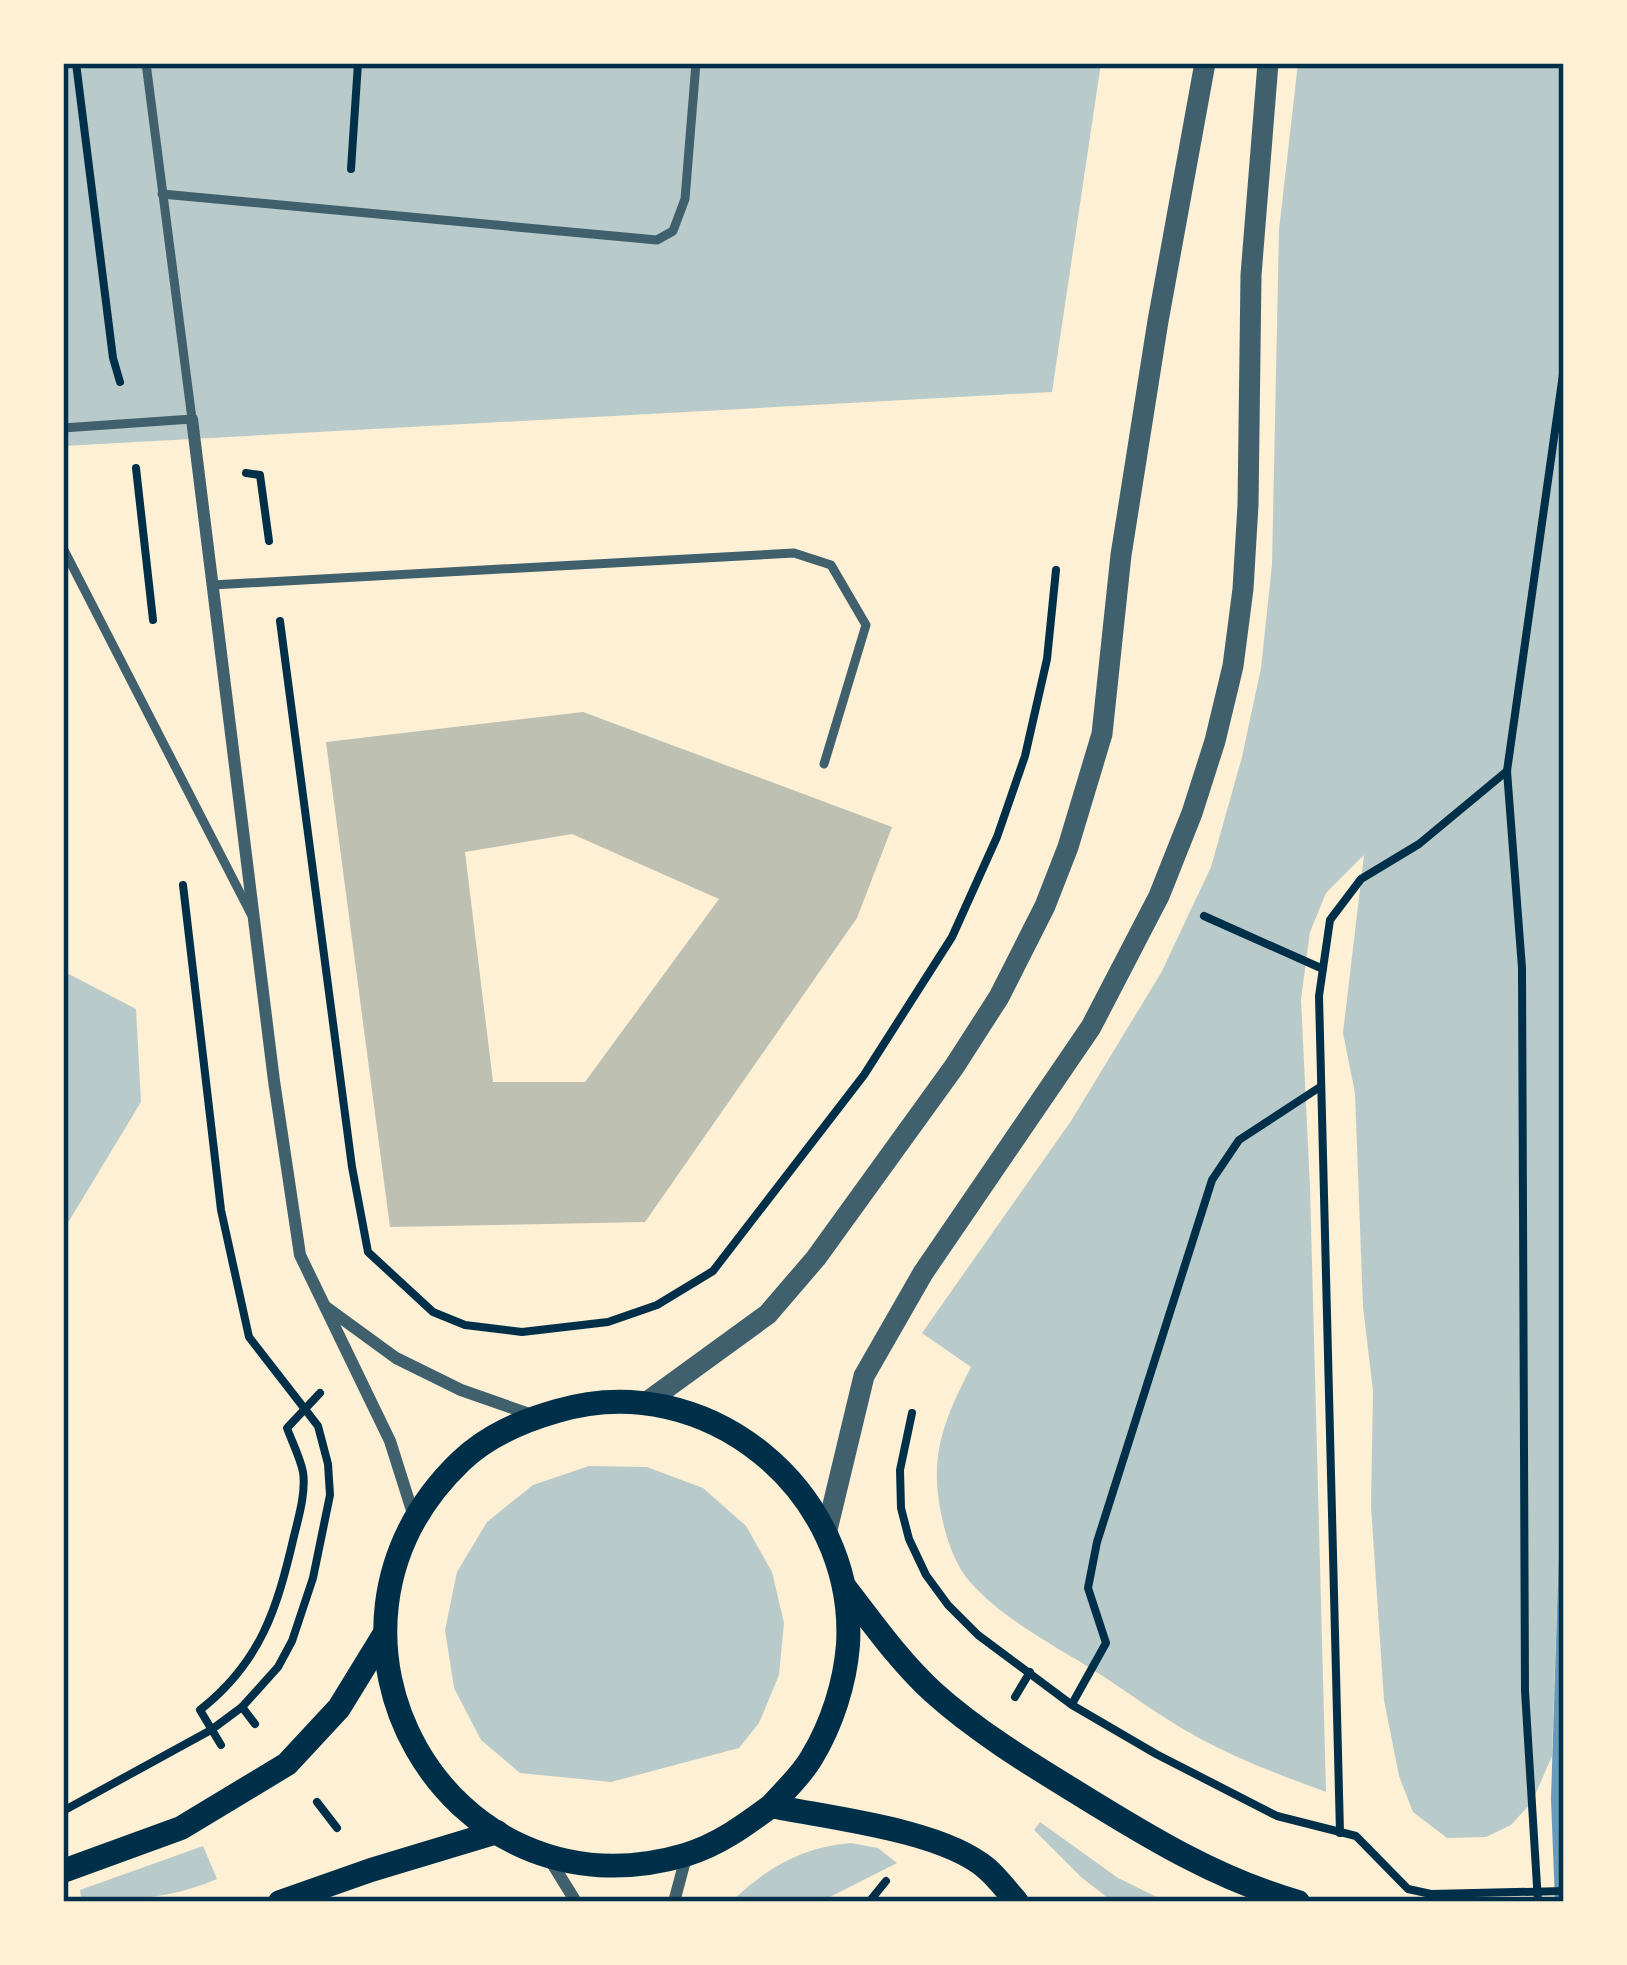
<svg xmlns="http://www.w3.org/2000/svg" width="1627" height="1965" font-family="'Exo 2',sans-serif">
	<style>
		.green { fill: #b9caca }
		.water { fill: #669bbc }
		.building { fill: #bec0b2; fill-rule: evenodd }
		.lines { fill: none; stroke-linecap: round; stroke-linejoin: round }
		.path { stroke: #003049; stroke-width: 8 }
		.service { stroke: #3f606c; stroke-width: 9 }
		.minor { stroke: #3f606c; stroke-width: 12 }
		.tertiary { stroke: #3f606c; stroke-width: 21 }
		.secondary { stroke: #003049; stroke-width: 24 }
		.neatline { fill: none; stroke: #003049; stroke-width: 4.5 }
	</style>
	<rect width="100%" height="100%" fill="#fdf0d5"/>
	<g class="green">
		<path d="M 63,63 L 1101,63 L 1052,392 L 63,446 Z"/>
		<path d="M 1298,63 L 1564,63 L 1564,1389 L 1552,1756 L 1532,1802 L 1511,1825 L 1486,1837 L 1447,1838 L 1413,1812 L 1399,1776 L 1384,1700 L 1371,1506 L 1373,1391 L 1363,1307 L 1355,1093 L 1343,1033 L 1364,855 L 1326,893 L 1310,932 L 1301,999 L 1310,1187 L 1326,1792 C 1283,1776 1239,1760 1199,1738 C 1164,1719 1132,1695 1098,1673 C 1056,1646 1005,1621 971,1583 C 959,1570 951,1551 946,1534 C 927,1465 939,1429 971,1367 L 922,1333 L 1071,1121 L 1161,973 L 1211,867 L 1242,757 L 1261,668 L 1272,565 L 1279,230 Z"/>
		<path d="M 63,971 L 136,1009 L 141,1102 L 63,1231 Z"/>
		<path d="M 589,1466 L 647,1467 L 703,1488 L 746,1526 L 772,1572 L 784,1623 L 779,1675 L 759,1723 L 739,1748 L 611,1782 L 520,1773 L 481,1740 L 454,1688 L 445,1630 L 457,1572 L 487,1522 L 533,1485 Z"/>
		<path d="M 1040,1822 L 1118,1878 L 1167,1902 L 1113,1902 L 1081,1877 L 1034,1830 Z"/>
		<path d="M 851,1843 L 878,1848 L 897,1863 L 820,1902 L 731,1902 C 766,1868 802,1847 851,1843 Z"/>
		<path d="M 203,1846 L 217,1879 C 173,1898 128,1902 81,1897 L 80,1890 Z"/>
	</g>
	<path class="water" d="M 1564,1389 L 1564,1902 L 1555,1902 L 1551,1799 Z"/>
	<path class="building" d="M 583,712 L 892,827 L 857,918 L 645,1222 L 390,1227 L 326,742 ZM 572,834 L 719,899 L 585,1082 L 493,1082 L 465,852 Z"/>
	<g class="lines">
		<g class="path">
			<path d="M 76,63 L 113,358 L 120,382"/>
			<path d="M 351,169 L 358,63"/>
			<path d="M 136,468 L 153,620"/>
			<path d="M 246,473 L 260,475 L 269,541"/>
			<path d="M 280,621 L 352,1167 L 368,1252 L 433,1312 L 465,1325 L 522,1332 L 608,1322 L 657,1305 L 713,1271 L 864,1075 L 952,937 L 997,837 L 1025,756 L 1047,659 L 1056,570"/>
			<path d="M 183,885 L 221,1210 L 249,1337 L 318,1426 L 328,1464 L 330,1495 L 313,1578 L 292,1641 L 278,1667 L 242,1707 L 255,1724"/>
			<path d="M 1204,916 L 1323,969"/>
			<path d="M 912,1413 L 900,1470 L 901,1508 L 909,1539 L 926,1575 L 948,1605 L 978,1635 L 1072,1705 L 1156,1754 L 1277,1816 L 1356,1836 L 1408,1889 L 1431,1894 L 1564,1891"/>
			<path d="M 1015,1697 L 1030,1672"/>
			<path d="M 1072,1704 L 1106,1643 L 1088,1588 L 1097,1542 L 1212,1180 L 1239,1140 L 1320,1087"/>
			<path d="M 221,1745 L 200,1710 C 261,1662 277,1609 294,1536 C 299,1516 306,1492 303,1472 C 300,1457 292,1442 287,1428 L 320,1393"/>
			<path d="M 317,1802 L 337,1828"/>
			<path d="M 63,1811 L 211,1730 L 242,1707"/>
			<path d="M 1340,1833 L 1319,996 L 1330,920 L 1361,879 L 1419,844 L 1507,771"/>
			<path d="M 869,1902 L 886,1881"/>
			<path d="M 1538,1902 L 1525,1691 L 1522,968 L 1507,771 L 1564,367"/>
		</g>
		<g class="service">
			<path d="M 162,194 L 657,240 L 673,231 L 685,199 L 696,63"/>
			<path d="M 63,428 L 192,419 L 146,63"/>
			<path d="M 63,548 L 251,914"/>
			<path d="M 212,585 L 794,553 L 831,565 L 866,625 L 824,764"/>
		</g>
		<g class="minor">
			<path d="M 192,419 L 274,1081 L 300,1255 L 390,1441 L 415,1520"/>
			<path d="M 326,1307 L 396,1358 L 461,1390 L 535,1416"/>
			<path d="M 547,1855 L 576,1902"/>
			<path d="M 674,1902 L 686,1857"/>
		</g>
		<g class="tertiary">
			<path d="M 647,1402 L 768,1314 L 816,1258 L 954,1067 L 999,997 L 1045,906 L 1068,847 L 1102,734 L 1121,555 L 1158,321 L 1205,63"/>
			<path d="M 826,1534 L 864,1376 L 923,1273 L 1091,1027 L 1159,896 L 1192,813 L 1215,741 L 1233,666 L 1243,589 L 1248,505 L 1251,275 L 1268,63"/>
		</g>
		<g class="secondary">
			<path d="M 844,1586 C 872,1622 899,1661 933,1692 C 975,1730 1027,1762 1076,1792 C 1147,1836 1217,1879 1298,1902"/>
			<path d="M 771,1806 C 785,1790 802,1775 812,1757 C 832,1724 845,1683 848,1645 C 857,1491 706,1366 557,1411 C 522,1421 488,1435 461,1461 C 282,1632 446,1925 685,1855 C 718,1845 744,1826 771,1806 C 830,1818 941,1830 986,1868 C 997,1877 1007,1891 1017,1902"/>
			<path d="M 63,1871 L 181,1828 L 287,1764 L 339,1708 L 385,1633"/>
			<path d="M 280,1902 L 371,1870 L 497,1832"/>
		</g>
	</g>
	<rect width="1627" height="1965" fill="none" stroke="#fdf0d5" stroke-width="132"/>
	<rect x="66" y="66" width="1495" height="1833" class="neatline"/>
</svg>
